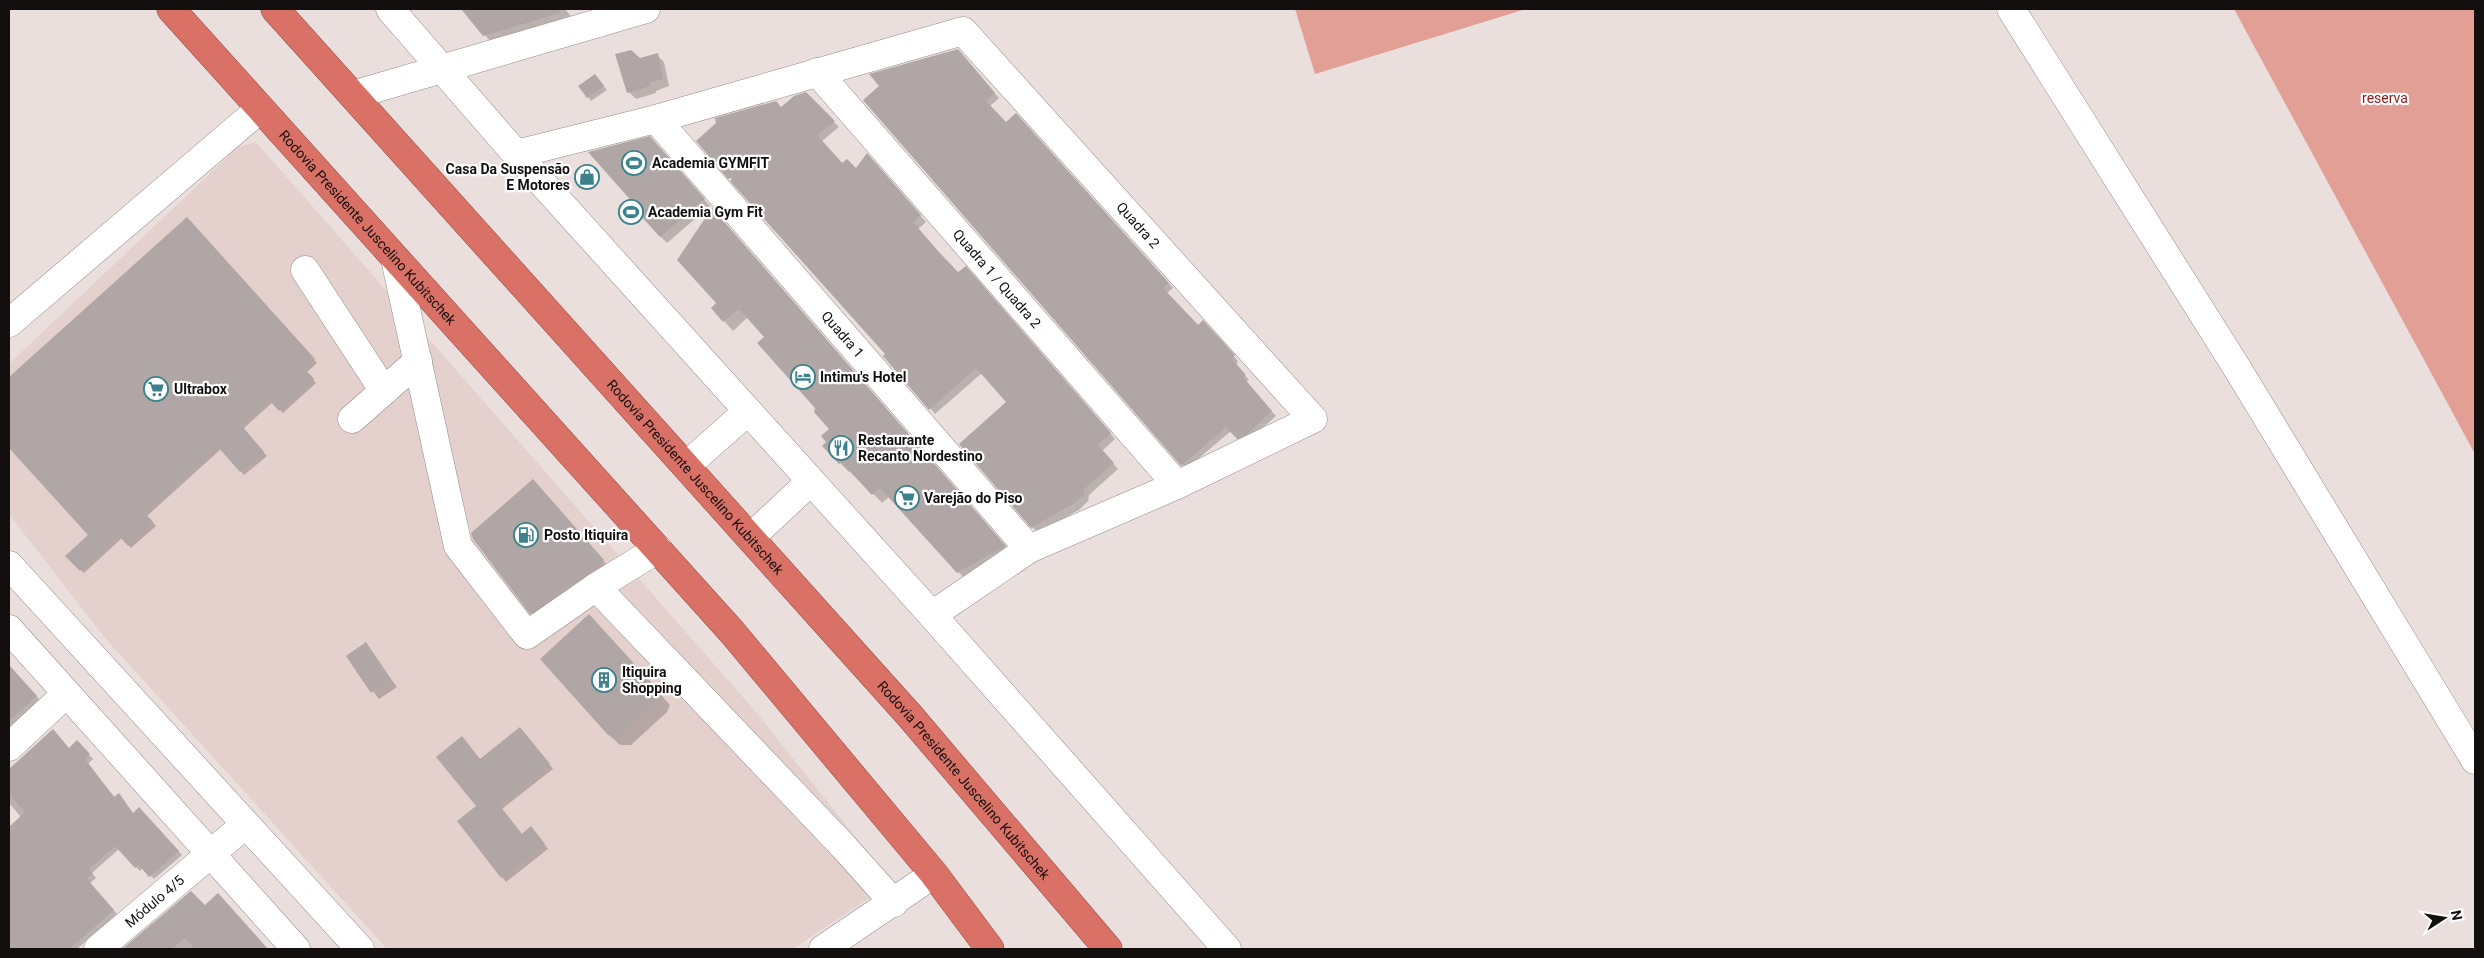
<svg xmlns="http://www.w3.org/2000/svg" width="2484" height="958" font-family="Roboto,sans-serif">
	<style>
		.built { fill: #e4d0cd }
		.green { fill: #e19f96 }
		.shadow { fill: #0003 }
		.building { fill: #b0a6a5 }
		.lines { fill: none; stroke-linecap: round; stroke-linejoin: round }
		.minor-casing { stroke: #958b8a; stroke-width: 29 }
		.highway-casing { stroke: #944f48; stroke-width: 29 }
		.minor { stroke: #fff; stroke-width: 28 }
		.highway { stroke: #da7166; stroke-width: 28 }
		.labels { text-anchor: middle; stroke-width: 4.5; stroke-linejoin: round; paint-order: stroke }
		.park-label { font-size: 14px; fill: #8a201d; stroke: #fff }
		.poi-label { font-size: 14px; font-weight: bold; fill: #130f0f; stroke: #fff; text-anchor: start }
		.street-label { font-size: 14px; fill: #130f0f; stroke: #fff }
	</style>
	<rect width="100%" height="100%" fill="#eadfdd"/>
	<path class="built" d="M 256,142 L 756,712 L 892,883 L 793,949 L 387,949 L 105,638 L 9,514 L 9,364 L 238,147 Z"/>
	<g class="green">
		<path d="M 1295,9 L 1526,9 L 1315,74 Z"/>
		<path d="M 2234,9 L 2475,9 L 2475,454 Z"/>
	</g>
	<g class="shadow">
		<path d="M 463,9 L 565,9 L 571,16 L 490,41 Z"/>
		<path d="M 657,55 L 664,62 L 669,86 L 656,91 L 656,93 L 636,99 L 629,92 L 640,59 Z"/>
		<path d="M 962,55 L 999,98 L 990,106 L 1006,124 L 1020,119 L 1173,288 L 1167,293 L 1199,326 L 1207,326 L 1238,361 L 1236,365 L 1249,380 L 1246,382 L 1276,416 L 1251,438 L 1242,443 L 1231,431 L 1186,469 L 864,101 Z"/>
		<path d="M 598,78 L 607,90 L 591,101 L 580,86 Z"/>
		<path d="M 805,94 L 839,127 L 822,141 L 843,164 L 857,170 L 872,160 L 926,222 L 918,229 L 958,274 L 971,273 L 1115,439 L 1102,451 L 1118,469 L 1089,495 L 1088,501 L 1079,510 L 1038,532 L 1032,527 L 1008,402 L 982,373 L 935,414 L 887,354 L 698,141 L 781,108 Z"/>
		<path d="M 657,145 L 710,206 L 667,243 L 660,236 Z"/>
		<path d="M 712,210 L 721,218 L 1014,556 L 967,581 L 889,497 L 882,503 L 851,470 L 849,472 L 840,463 L 827,442 L 831,429 L 766,337 L 748,317 L 733,331 L 712,308 L 718,303 Z"/>
		<path d="M 187,218 L 317,363 L 307,372 L 316,383 L 283,413 L 273,402 L 243,429 L 267,456 L 255,466 L 244,475 L 221,449 L 147,516 L 156,526 L 131,548 L 122,538 L 84,573 L 67,556 L 89,535 L 9,446 L 9,379 Z"/>
		<path d="M 535,484 L 606,564 L 534,616 L 531,613 Z"/>
		<path d="M 599,626 L 670,705 L 667,712 L 631,745 L 620,745 L 609,735 Z"/>
		<path d="M 365,644 L 397,687 L 379,699 L 347,656 Z"/>
		<path d="M 9,665 L 41,701 L 9,730 Z"/>
		<path d="M 52,731 L 69,749 L 77,742 L 93,759 L 88,764 L 115,798 L 134,814 L 139,809 L 182,855 L 154,879 L 143,868 L 140,871 L 119,849 L 92,873 L 96,878 L 89,884 L 117,914 L 77,949 L 9,949 L 9,829 L 21,817 L 9,803 L 9,770 Z"/>
		<path d="M 524,733 L 553,769 L 502,809 L 522,835 L 535,832 L 548,849 L 506,882 L 459,821 L 477,806 L 480,760 Z"/>
		<path d="M 191,892 L 205,906 L 221,899 L 267,949 L 125,949 Z"/>
	</g>
	<g class="building">
		<path d="M 461,9 L 559,9 L 560,13 L 483,36 Z"/>
		<path d="M 958,49 L 995,93 L 986,101 L 1006,122 L 1016,113 L 1169,283 L 1163,288 L 1198,325 L 1203,320 L 1235,355 L 1232,359 L 1246,375 L 1243,377 L 1272,411 L 1247,434 L 1237,439 L 1226,427 L 1181,466 L 863,100 L 879,86 L 869,74 Z"/>
		<path d="M 631,50 L 640,58 L 658,53 L 663,79 L 650,82 L 650,86 L 627,93 L 615,54 Z"/>
		<path d="M 595,74 L 604,86 L 587,98 L 578,86 Z"/>
		<path d="M 806,92 L 835,121 L 817,135 L 842,163 L 847,159 L 856,168 L 867,153 L 921,215 L 913,222 L 938,251 L 958,272 L 966,266 L 1111,433 L 1098,445 L 1114,463 L 1084,489 L 1083,496 L 1073,504 L 1031,528 L 959,444 L 1006,402 L 976,368 L 929,410 L 883,356 L 885,354 L 730,181 L 734,176 L 728,179 L 696,141 L 716,123 L 715,118 L 776,101 L 781,107 L 794,96 Z"/>
		<path d="M 650,136 L 705,199 L 660,237 L 640,215 L 642,213 L 588,152 Z"/>
		<path d="M 712,208 L 1006,546 L 957,573 L 880,488 L 872,495 L 841,462 L 839,464 L 822,446 L 826,442 L 821,436 L 829,429 L 814,412 L 815,408 L 757,343 L 764,337 L 739,309 L 723,322 L 711,308 L 716,303 L 677,260 Z"/>
		<path d="M 187,217 L 315,359 L 304,368 L 314,379 L 279,411 L 269,400 L 241,425 L 264,452 L 251,463 L 240,472 L 218,447 L 145,513 L 153,522 L 128,546 L 119,536 L 80,571 L 65,556 L 88,535 L 9,448 L 9,377 Z"/>
		<path d="M 533,479 L 604,560 L 530,614 L 473,539 L 471,533 Z"/>
		<path d="M 589,614 L 659,691 L 657,702 L 616,737 L 608,735 L 540,659 Z"/>
		<path d="M 366,642 L 391,679 L 371,693 L 346,656 Z"/>
		<path d="M 9,665 L 37,696 L 9,721 Z"/>
		<path d="M 520,727 L 550,764 L 499,805 L 522,834 L 531,826 L 545,844 L 501,878 L 457,821 L 476,806 L 436,757 L 462,736 L 480,759 Z"/>
		<path d="M 53,729 L 69,748 L 77,740 L 90,754 L 85,759 L 114,797 L 119,793 L 133,813 L 139,807 L 179,851 L 149,877 L 139,865 L 135,868 L 115,846 L 89,869 L 93,873 L 87,879 L 114,910 L 69,949 L 9,949 L 9,827 L 25,812 L 9,794 L 9,769 Z"/>
		<path d="M 191,891 L 205,905 L 218,893 L 268,949 L 195,949 L 185,938 L 172,949 L 122,949 Z"/>
	</g>
	<g class="lines">
		<defs>
			<g id="minor">
				<path d="M 390,9 L 516,154 L 932,615 L 1227,949"/>
				<path d="M 2011,9 L 2237,368 L 2475,760"/>
				<path id="s1" d="M 817,72 L 1177,485"/>
				<path d="M 353,95 L 646,9"/>
				<path id="s2" d="M 656,119 L 1029,549"/>
				<path id="s3" d="M 516,154 L 656,119 L 963,31 L 1313,419 L 1177,485 L 1029,549 L 932,615"/>
				<path d="M 395,259 L 458,546 L 527,635 L 596,587 L 844,847 L 894,903"/>
				<path d="M 305,270 L 384,391"/>
				<path d="M 9,323 L 260,109"/>
				<path d="M 352,419 L 418,361"/>
				<path d="M 686,466 L 748,411"/>
				<path d="M 750,538 L 811,481"/>
				<path d="M 9,565 L 360,949"/>
				<path d="M 596,587 L 658,549"/>
				<path d="M 9,629 L 296,949"/>
				<path d="M 9,747 L 66,694"/>
				<path id="s4" d="M 98,949 L 246,824"/>
				<path d="M 823,949 L 934,874"/>
			</g>
			<g id="highway">
				<path id="s5" d="M 171,9 L 732,632 L 934,874 L 990,949"/>
				<path id="s6" d="M 275,9 L 910,716 L 1108,949"/>
			</g>
		</defs>
		<use href="#minor" class="minor-casing"/>
		<use href="#highway" class="highway-casing"/>
		<use href="#minor" class="minor"/>
		<use href="#highway" class="highway"/>
	</g>
	<defs>
		<symbol id="stadium-ring" viewBox="-11 -11 22 22"><circle r="9.5" fill="#fff" stroke="#3c828c" stroke-width="1.5"/><path d="M0-5a6.5 5 0 1 0 0 10a6.5 5 0 1 0 0-10ZM-3.5-1.8h7v3.6h-7Z" fill="#3c828c"/></symbol>
		<symbol id="shop-ring" viewBox="-11 -11 22 22"><circle r="9.5" fill="#fff" stroke="#3c828c" stroke-width="1.5"/><path d="M-5-2.5h2.3a2.7 3.5 0 0 1 5.4 0H5L5.5 6h-11ZM-1.5-2.5h3a1.5 2.3 0 0 0-3 0Z" fill="#3c828c"/></symbol>
		<symbol id="hotel-ring" viewBox="-11 -11 22 22"><circle r="9.5" fill="#fff" stroke="#3c828c" stroke-width="1.5"/><path d="M-6-4.5h1.5V1H6V5H4.5V3h-9V5H-6ZM-4 0a1.8 1.8 0 1 1 3.6 0ZM.5 0V-2.5h3Q6-2.5 6 0Z" fill="#3c828c"/></symbol>
		<symbol id="supermarket-ring" viewBox="-11 -11 22 22"><circle r="9.5" fill="#fff" stroke="#3c828c" stroke-width="1.5"/><path d="M-6-5.5h2.5l.6 2H6L4.5 2H-2.5L-4.4-4H-6ZM-1.5 3.2a1.3 1.3 0 1 0 .1 0ZM3 3.2a1.3 1.3 0 1 0 .1 0Z" fill="#3c828c"/></symbol>
		<symbol id="restaurant-ring" viewBox="-11 -11 22 22"><circle r="9.5" fill="#fff" stroke="#3c828c" stroke-width="1.5"/><path d="M-5-6h1v4h1v-4h1v4h1v-4h1v5L-1.5 .5V6h-2V.5L-5-1ZM5-6V6H3V1.5H1.5Q1.5-4 5-6Z" fill="#3c828c"/></symbol>
		<symbol id="fuel-ring" viewBox="-11 -11 22 22"><circle r="9.5" fill="#fff" stroke="#3c828c" stroke-width="1.5"/><path d="M-5.5-6h7V0h2V4h1.3V-2.5L3-4.5l.8-.8L6-3V5H2.5V1h-1V6h-7ZM-4.2-4.7v3.2H.2V-4.7Z" fill="#3c828c"/></symbol>
		<symbol id="building-ring" viewBox="-11 -11 22 22"><circle r="9.5" fill="#fff" stroke="#3c828c" stroke-width="1.5"/><path d="M-4-6H4V6H1V3H-1V6H-4ZM-2.5-4.3h1.7v1.8h-1.7ZM.8-4.3h1.7v1.8H.8ZM-2.5-1h1.7V.8h-1.7ZM.8-1h1.7V.8H.8Z" fill="#3c828c"/></symbol>
	</defs>
	<g fill-rule="evenodd">
		<use href="#stadium-ring" x="620" y="149" width="28" height="28"/>
		<use href="#shop-ring" x="573" y="163" width="28" height="28"/>
		<use href="#stadium-ring" x="617" y="198" width="28" height="28"/>
		<use href="#hotel-ring" x="789" y="363" width="28" height="28"/>
		<use href="#supermarket-ring" x="142" y="375" width="28" height="28"/>
		<use href="#restaurant-ring" x="827" y="434" width="28" height="28"/>
		<use href="#supermarket-ring" x="893" y="484" width="28" height="28"/>
		<use href="#fuel-ring" x="512" y="521" width="28" height="28"/>
		<use href="#building-ring" x="590" y="666" width="28" height="28"/>
	</g>
	<g class="labels">
		<g class="park-label">
			<text x="2385" y="103">reserva</text>
		</g>
		<g class="poi-label">
			<text x="652" y="168">Academia GYMFIT</text>
			<text x="570" y="174" text-anchor="end">Casa Da Suspensão<tspan x="570" dy="16">E Motores</tspan></text>
			<text x="648" y="217">Academia Gym Fit</text>
			<text x="820" y="382">Intimu's Hotel</text>
			<text x="174" y="394">Ultrabox</text>
			<text x="858" y="445">Restaurante<tspan x="858" dy="16">Recanto Nordestino</tspan></text>
			<text x="924" y="503">Varejão do Piso</text>
			<text x="544" y="540">Posto Itiquira</text>
			<text x="622" y="677">Itiquira<tspan x="622" dy="16">Shopping</tspan></text>
		</g>
		<g class="street-label">
			<text dy="5" stroke="none"><textPath href="#s3" startOffset="725">Quadra 2</textPath></text>
			<text dy="5" stroke="none"><textPath href="#s5" startOffset="294">Rodovia Presidente Juscelino Kubitschek</textPath></text>
			<text dy="5" stroke="none"><textPath href="#s1" startOffset="274">Quadra 1 / Quadra 2</textPath></text>
			<text dy="5" stroke="none"><textPath href="#s2" startOffset="285">Quadra 1</textPath></text>
			<text dy="5" stroke="none"><textPath href="#s6" startOffset="629">Rodovia Presidente Juscelino Kubitschek</textPath></text>
			<text dy="5" stroke="none"><textPath href="#s6" startOffset="1034">Rodovia Presidente Juscelino Kubitschek</textPath></text>
			<text dy="5" stroke="none"><textPath href="#s4" startOffset="74">Módulo 4/5</textPath></text>
		</g>
	</g>
	<rect width="2484" height="958" fill="none" stroke="#130f0f" stroke-width="20"/>
	<g transform="translate(2444 918) rotate(78)" stroke="#ffffff" stroke-width="4" paint-order="stroke">
	<path d="M0-4L9 19L0 12L-9 19Z" fill="#130f0f"/>
	<text y="-8" font-size="14" font-weight="bold" text-anchor="middle" fill="#130f0f">N</text>
	</g>
</svg>
